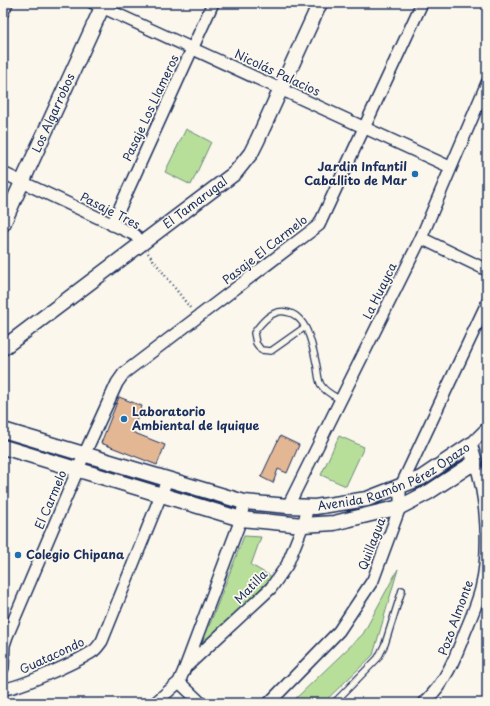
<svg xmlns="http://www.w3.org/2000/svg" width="490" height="706" font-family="'Playpen Sans',sans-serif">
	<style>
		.green { fill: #b8df9a; stroke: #6a877c }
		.building { fill: #e3b794; stroke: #1b2f5e }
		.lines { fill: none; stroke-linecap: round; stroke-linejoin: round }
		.service-casing { stroke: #1b2f5e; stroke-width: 8 }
		.minor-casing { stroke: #1b2f5e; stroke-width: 14 }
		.tertiary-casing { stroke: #1b2f5e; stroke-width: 17 }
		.path { stroke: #1b2f5e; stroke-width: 2.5; stroke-dasharray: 1 3; stroke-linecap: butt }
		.service { stroke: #fbf7ec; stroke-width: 5.5 }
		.minor { stroke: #fbf7ec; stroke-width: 11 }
		.tertiary { stroke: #fbf7ec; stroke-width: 14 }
		.poi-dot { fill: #1f6fb2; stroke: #fbf7ec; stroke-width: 1.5 }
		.labels { text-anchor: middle; stroke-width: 3.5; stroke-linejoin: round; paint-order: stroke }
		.street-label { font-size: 12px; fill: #1b2f5e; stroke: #fbf7ec }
		.poi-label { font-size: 12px; font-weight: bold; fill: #1b2f5e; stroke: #fbf7ec; text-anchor: start }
	</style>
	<rect width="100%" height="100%" fill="#fbf7ec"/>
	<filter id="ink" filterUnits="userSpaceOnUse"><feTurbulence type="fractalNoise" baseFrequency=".025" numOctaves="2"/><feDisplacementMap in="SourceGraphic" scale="8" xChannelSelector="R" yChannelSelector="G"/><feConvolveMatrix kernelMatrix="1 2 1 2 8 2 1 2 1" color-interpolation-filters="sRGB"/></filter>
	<g filter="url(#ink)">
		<g class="green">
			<path d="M 186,129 L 211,142 L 191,185 L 165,172 Z"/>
			<path d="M 339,436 L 364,447 L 346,486 L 321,475 Z"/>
			<path d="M 244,536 L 261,537 L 251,565 L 272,577 L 199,652 Z"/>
			<path d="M 398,569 L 373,655 L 323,703 L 291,703 L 363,634 Z"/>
		</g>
		<g class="building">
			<path d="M 119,397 L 142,406 L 132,432 L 165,445 L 157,465 L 101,443 Z"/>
			<path d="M 280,436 L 299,445 L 287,473 L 278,469 L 273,483 L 261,477 Z"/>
		</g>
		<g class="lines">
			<defs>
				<g id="service">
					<path d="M 305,327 L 271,351 L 261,350 L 256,343 L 254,333 C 261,323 272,309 286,312 C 308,315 313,348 317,367 C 318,372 318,380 321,385 C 325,392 334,396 341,400"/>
					<path d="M 334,703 L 378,658 L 385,644 L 402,590"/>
				</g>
				<g id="minor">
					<path d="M 93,3 L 450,167"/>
					<path d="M 3,12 L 7,3"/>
					<path d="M 3,173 L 135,235 L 142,244"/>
					<path d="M 112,225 L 213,3"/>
					<path d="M 421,238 L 487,270"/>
					<path d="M 470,445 L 487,428"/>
					<path d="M 288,506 L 421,238 L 487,83"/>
					<path d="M 188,665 L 271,588 L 287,565 L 303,525 L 308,507"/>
					<path d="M 3,668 L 4,645 L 7,636 L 84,455 L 117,383 L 124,373 L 319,225 L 422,3"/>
					<path d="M 179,682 L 201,703"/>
					<path d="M 3,689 C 20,688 76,662 92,652 C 96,650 99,645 102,641 L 167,480"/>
					<path d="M 155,703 L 179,682 L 185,668 L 241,519 L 244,502"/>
					<path d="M 269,703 L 339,631 L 373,580 L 400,507 L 400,488 L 487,303"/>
					<path d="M 424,703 C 445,683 455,659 465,632 C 471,618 477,604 481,589 C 490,551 487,499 475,462"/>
				</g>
				<g id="tertiary">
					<path id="s1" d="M 3,224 L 104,3"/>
					<path id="s2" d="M 3,348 L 235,173 L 251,153 L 257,141 L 320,3"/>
					<path id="s3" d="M 3,430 L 244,502 L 288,506 L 315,507 L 367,499 L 421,478 L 470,445 L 475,462 L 429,492 L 400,507 L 334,523 L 303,525 L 241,519 L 3,447"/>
				</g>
			</defs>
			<use href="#service" class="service-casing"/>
			<use href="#minor" class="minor-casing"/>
			<use href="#tertiary" class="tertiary-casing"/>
			<path class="path" d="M 148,253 L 191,309"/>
			<use href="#service" class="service"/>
			<use href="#minor" class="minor"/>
			<use href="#tertiary" class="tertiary"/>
		</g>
	</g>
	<g class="poi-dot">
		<circle cx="415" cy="174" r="4"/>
		<circle cx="124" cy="419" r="4"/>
		<circle cx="18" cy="555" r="4"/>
	</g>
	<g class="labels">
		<g class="street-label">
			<text transform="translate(277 73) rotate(25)" y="4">Nicolás Palacios</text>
			<text transform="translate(151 108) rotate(-65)" y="4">Pasaje Los Llameros</text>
			<text dy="4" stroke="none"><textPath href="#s1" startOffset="122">Los Algarrobos</textPath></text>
			<text dy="4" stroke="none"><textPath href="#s2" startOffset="241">El Tamarugal</textPath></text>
			<text transform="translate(110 211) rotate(27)" y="4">Pasaje Tres</text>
			<text transform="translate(265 250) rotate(-38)" y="4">Pasaje El Carmelo</text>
			<text transform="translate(380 291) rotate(-64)" y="4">La Huayca</text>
			<text dy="4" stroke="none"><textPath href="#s3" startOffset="408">Avenida Ramón Pérez Opazo</textPath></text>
			<text transform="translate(51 500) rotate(-67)" y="4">El Carmelo</text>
			<text transform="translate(372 544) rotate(-69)" y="4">Quillagua</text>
			<text transform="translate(251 587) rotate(-46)" y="4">Matilla</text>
			<text transform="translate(456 618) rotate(-70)" y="4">Pozo Almonte</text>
			<text transform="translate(52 656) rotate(-25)" y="4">Guatacondo</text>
		</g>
		<g class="poi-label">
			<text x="407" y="171" text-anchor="end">Jardin Infantil<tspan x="407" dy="14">Caballito de Mar</tspan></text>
			<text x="132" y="416">Laboratorio<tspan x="132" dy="14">Ambiental de Iquique</tspan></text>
			<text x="26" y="559">Colegio Chipana</text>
		</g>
	</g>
	<rect width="490" height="706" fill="none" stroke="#fbf7ec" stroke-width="16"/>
	<rect x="8" y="8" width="474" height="690" fill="none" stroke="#1b2f5e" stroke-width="1.5" filter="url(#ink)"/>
</svg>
